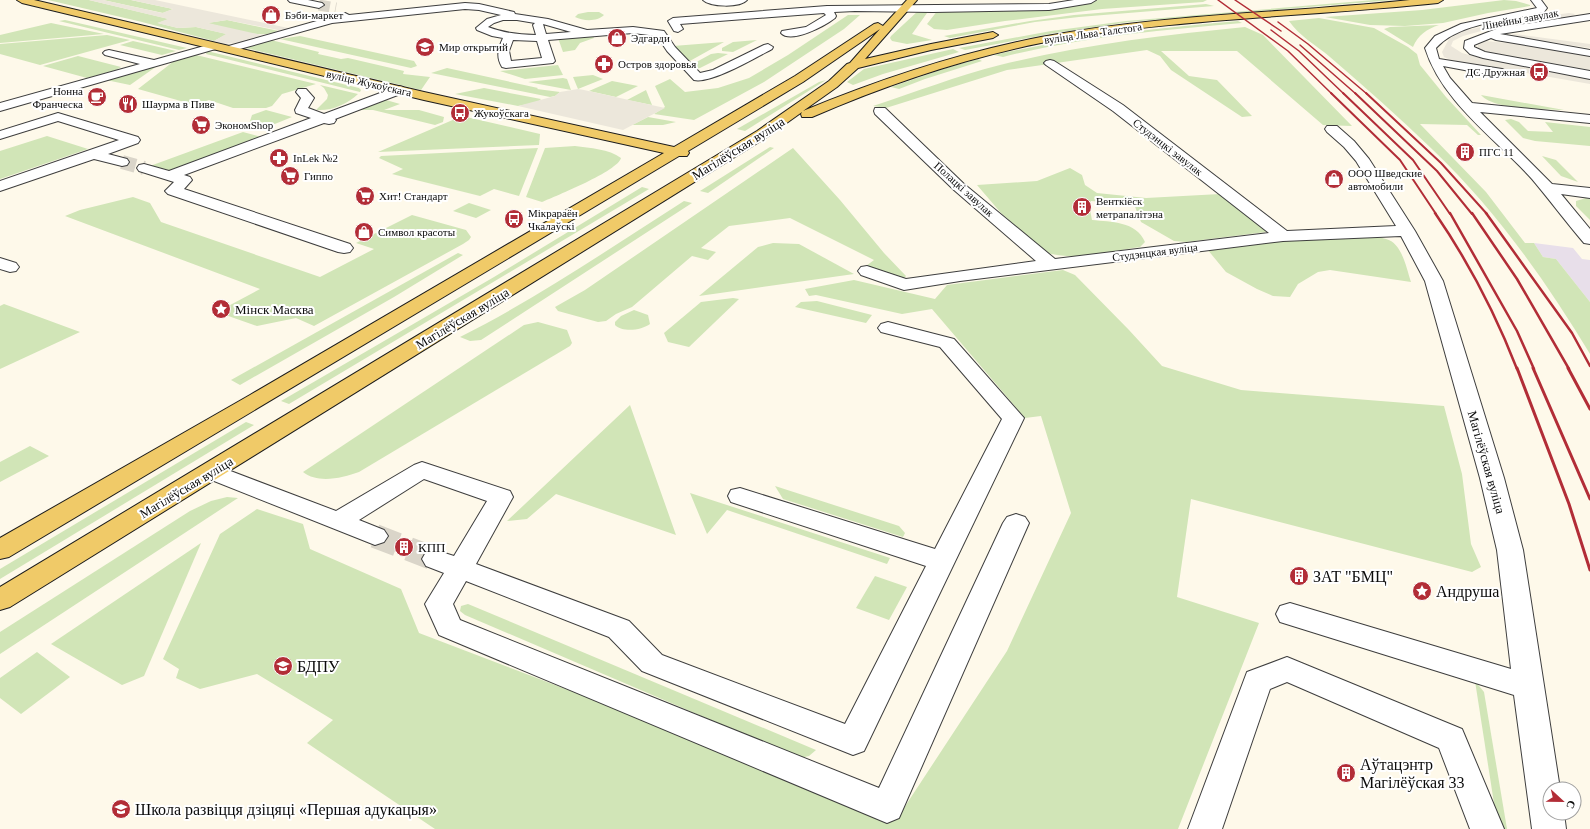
<svg xmlns="http://www.w3.org/2000/svg" width="1590" height="829" font-family="Georgia,serif">
	<style>
		.industrial { fill: #e8dfea }
		.green { fill: #d1e5b7 }
		.plaza { fill: #ece7db; fill-rule: evenodd }
		.lines { fill: none; stroke-linecap: round; stroke-linejoin: round }
		.minor-tunnel-far2 { stroke: #dad5c9; stroke-width: 11; stroke-dasharray: 11 5.5; stroke-linecap: butt }
		.minor-tunnel-far1 { stroke: #dad5c9; stroke-width: 14; stroke-dasharray: 14 7; stroke-linecap: butt }
		.minor-tunnel { stroke: #dad5c9; stroke-width: 24; stroke-dasharray: 24 12; stroke-linecap: butt }
		.minor-casing { stroke: #3e3e3e; stroke-width: 2 }
		.major-casing { stroke: #1c1c1c; stroke-width: 2 }
		.minor { fill: #fff; fill-rule: evenodd }
		.major { fill: #f0ca68; fill-rule: evenodd }
		.rail-far3 { stroke: #b22d37; stroke-width: 1.5 }
		.rail-far2 { stroke: #b22d37; stroke-width: 2 }
		.rail-far1 { stroke: #b22d37; stroke-width: 2.5 }
		.rail { stroke: #b22d37; stroke-width: 3 }
		.labels { text-anchor: middle; stroke-width: 4; stroke-linejoin: round; paint-order: stroke }
		.far-poi-label { font-size: 11px; fill: #0b0b0b; stroke: #fff; text-anchor: start }
		.far-street-label { font-size: 11px; fill: #0b0b0b; stroke: #fff }
		.street-label { font-size: 13px; fill: #0b0b0b; stroke: #fff }
		.poi-label { font-size: 13px; fill: #0b0b0b; stroke: #fff; text-anchor: start }
		.near-poi-label { font-size: 16px; fill: #0b0b0b; stroke: #fff; text-anchor: start }
	</style>
	<rect width="100%" height="100%" fill="#fef9ea"/>
	<path class="industrial" d="M 1534,243 L 1573,248 L 1582,259 L 1590,260 L 1590,302 L 1556,259 L 1543,257 Z"/>
	<g class="green">
		<path d="M 48,0 L 89,0 L 169,19 L 158,23 L 178,28 L 196,27 L 227,34 L 214,41 L 142,22 Z"/>
		<path d="M 103,0 L 131,0 L 173,9 L 163,13 Z"/>
		<path d="M 1098,0 L 1207,0 L 1203,2 L 1102,9 L 1005,21 L 947,30 L 934,29 L 927,24 L 938,10 L 1052,8 Z"/>
		<path d="M 1374,0 L 1393,0 L 1129,22 L 1055,33 L 965,50 L 959,48 L 1051,31 L 1126,21 Z"/>
		<path d="M 1504,0 L 1516,1 L 1530,5 L 1530,6 L 1488,13 L 1443,23 L 1405,26 L 1370,25 L 1325,17 L 1422,10 Z"/>
		<path d="M 1206,4 L 1214,6 L 1079,17 L 1035,22 L 950,38 L 944,36 L 1030,21 L 1074,15 Z"/>
		<path d="M 918,11 L 926,11 L 927,13 L 912,34 L 932,40 L 907,44 L 892,41 L 890,38 L 891,36 Z"/>
		<path d="M 588,12 L 599,12 L 604,15 C 597,22 583,21 575,17 L 578,14 Z"/>
		<path d="M 848,15 L 860,15 L 844,29 L 764,82 L 694,120 L 654,114 L 665,107 L 655,86 L 670,79 L 685,92 L 718,88 L 749,78 L 788,55 Z"/>
		<path d="M 1319,18 L 1374,28 L 1408,47 L 1417,54 L 1420,65 L 1446,97 L 1481,135 L 1478,135 L 1467,125 L 1420,124 L 1486,192 L 1525,243 L 1534,243 L 1543,257 L 1556,259 L 1590,302 L 1590,354 C 1546,281 1495,209 1433,150 C 1400,118 1365,87 1330,57 C 1316,45 1299,36 1289,21 Z"/>
		<path d="M 65,20 L 187,48 L 179,50 L 59,21 Z"/>
		<path d="M 227,20 L 279,31 C 259,40 228,28 207,23 Z"/>
		<path d="M 1238,21 L 1242,23 C 1162,30 1081,37 1003,57 L 994,55 C 1074,37 1156,28 1238,21 Z"/>
		<path d="M 51,23 L 104,34 L 0,43 L 0,35 Z"/>
		<path d="M 1439,25 C 1427,29 1418,35 1413,47 L 1384,29 L 1390,27 Z"/>
		<path d="M 1245,27 L 1263,35 L 1352,126 L 1323,125 L 1237,51 L 1161,51 L 1189,76 L 1217,80 L 1252,116 L 1242,117 L 1171,70 L 1160,56 L 1147,50 L 1007,70 L 886,108 L 873,106 C 915,92 957,76 1000,65 C 1080,45 1163,35 1245,27 Z"/>
		<path d="M 107,35 L 130,40 L 40,65 L 0,54 L 0,44 Z"/>
		<path d="M 593,35 L 594,38 L 580,43 L 575,50 L 563,52 L 558,38 Z"/>
		<path d="M 300,36 L 414,61 L 417,66 L 411,68 L 280,39 Z"/>
		<path d="M 271,40 L 319,52 L 318,54 L 341,59 L 348,58 L 404,71 L 403,74 L 430,77 L 421,90 L 246,48 Z"/>
		<path d="M 757,40 L 733,52 L 722,51 L 722,48 L 733,42 Z"/>
		<path d="M 133,41 L 176,51 L 162,55 L 120,45 Z"/>
		<path d="M 724,42 L 688,62 L 673,46 Z"/>
		<path d="M 953,49 L 959,52 L 883,74 L 853,85 L 847,82 L 864,69 Z"/>
		<path d="M 207,51 L 359,88 L 361,90 L 360,92 L 206,54 Z"/>
		<path d="M 718,53 L 728,54 L 700,68 L 693,69 L 691,65 L 711,54 Z"/>
		<path d="M 196,55 L 316,84 L 282,94 L 272,106 L 266,108 L 233,108 L 209,100 L 195,105 L 138,89 L 174,61 Z"/>
		<path d="M 78,56 L 121,67 L 116,70 L 87,78 L 43,66 Z"/>
		<path d="M 978,59 L 982,61 L 925,79 L 899,89 L 891,87 L 946,68 Z"/>
		<path d="M 160,64 L 130,85 L 106,80 Z"/>
		<path d="M 558,65 L 563,75 L 525,79 L 500,71 Z"/>
		<path d="M 447,68 L 538,88 L 537,89 L 560,92 L 555,96 L 550,97 L 431,73 Z"/>
		<path d="M 593,75 L 603,79 L 578,89 L 573,77 Z"/>
		<path d="M 563,78 L 567,79 L 571,90 L 528,82 Z"/>
		<path d="M 826,80 L 745,131 L 737,129 L 819,82 Z"/>
		<path d="M 612,81 L 638,86 L 616,97 L 589,91 Z"/>
		<path d="M 320,85 L 358,94 C 347,104 332,111 317,110 L 316,110 L 327,99 L 328,95 L 324,88 Z"/>
		<path d="M 484,88 L 541,99 L 538,102 L 518,106 L 455,94 Z"/>
		<path d="M 646,90 L 652,105 L 627,100 Z"/>
		<path d="M 1481,95 L 1564,110 C 1544,109 1494,110 1481,95 Z"/>
		<path d="M 386,100 L 400,104 L 384,110 L 419,110 L 444,117 L 443,122 L 435,125 L 373,110 L 348,110 L 368,103 Z"/>
		<path d="M 266,110 L 292,117 L 265,128 L 249,124 L 252,115 Z"/>
		<path d="M 462,116 L 540,134 L 539,145 L 378,152 Z"/>
		<path d="M 648,117 L 676,122 L 663,125 L 632,125 Z"/>
		<path d="M 1511,119 L 1519,122 L 1528,131 L 1553,132 L 1545,122 L 1590,127 L 1590,146 L 1535,141 L 1523,138 L 1505,120 Z"/>
		<path d="M 243,132 L 262,137 L 169,172 L 150,166 Z"/>
		<path d="M 47,136 L 88,149 L 0,179 L 0,151 Z"/>
		<path d="M 575,146 C 590,148 609,149 621,158 C 618,171 556,196 542,202 L 526,197 L 545,148 Z"/>
		<path d="M 770,147 L 774,148 L 708,193 L 700,191 Z"/>
		<path d="M 538,148 L 519,196 L 494,189 L 480,196 L 392,174 L 403,169 L 379,158 L 381,156 Z"/>
		<path d="M 793,148 L 840,200 L 884,253 L 906,276 L 901,282 L 866,266 L 874,260 L 790,218 L 729,226 L 701,248 L 716,252 L 708,260 L 692,256 L 632,307 L 616,314 L 606,321 L 598,322 L 558,311 L 555,307 L 585,290 Z"/>
		<path d="M 1542,156 L 1556,160 L 1578,182 L 1561,176 Z"/>
		<path d="M 1070,168 L 1082,175 L 1085,185 L 1097,193 L 1146,198 L 1220,194 L 1264,228 L 1266,232 L 1186,242 L 1174,241 L 1141,222 L 1134,204 L 1091,201 L 1089,205 L 1075,206 L 1075,209 L 1090,210 L 1092,220 C 1111,222 1136,221 1145,242 L 1140,247 C 1111,251 1073,262 1045,252 L 1001,213 L 977,185 L 1037,181 Z"/>
		<path d="M 642,187 L 649,189 L 289,404 L 281,401 L 494,277 Z"/>
		<path d="M 133,197 L 150,203 L 161,222 L 320,277 L 374,249 L 356,243 L 412,215 L 466,230 L 471,237 L 469,240 L 463,244 L 314,326 L 296,318 L 257,326 L 217,312 L 260,289 L 65,216 L 80,210 Z"/>
		<path d="M 1586,198 L 1590,199 L 1590,220 L 1576,206 L 1576,201 Z"/>
		<path d="M 684,201 L 692,203 L 481,340 L 470,341 L 460,337 C 538,298 610,248 684,201 Z"/>
		<path d="M 469,203 L 491,210 L 476,218 L 453,211 Z"/>
		<path d="M 1366,237 C 1372,237 1380,237 1386,239 C 1402,243 1406,267 1411,282 L 1330,270 L 1318,272 L 1298,284 L 1290,297 L 1273,296 L 1257,289 L 1226,272 L 1207,249 L 1304,238 Z"/>
		<path d="M 773,243 L 799,244 L 854,274 L 699,296 L 758,247 Z"/>
		<path d="M 458,253 L 463,255 L 394,297 L 240,385 L 231,380 Z"/>
		<path d="M 1063,270 L 1075,275 L 1129,330 L 1162,366 L 1241,390 L 1444,406 L 1462,474 L 1471,544 L 1481,567 L 1472,572 L 1191,499 L 1177,597 L 1259,623 L 1178,829 L 435,829 L 307,743 L 333,720 L 257,674 L 200,689 L 176,678 L 179,669 L 163,659 L 220,534 L 257,509 L 303,524 L 310,549 L 401,589 L 419,633 L 699,740 L 900,814 L 1007,651 L 1071,513 L 1041,416 L 1025,418 L 932,309 L 902,314 L 816,295 L 809,296 L 805,289 L 854,280 L 935,299 L 947,285 Z"/>
		<path d="M 733,298 L 739,299 L 689,347 L 668,342 L 664,333 L 701,302 Z"/>
		<path d="M 817,301 L 872,315 L 866,323 L 795,307 L 801,302 Z"/>
		<path d="M 4,304 L 80,332 L 0,369 L 0,306 Z"/>
		<path d="M 634,310 L 648,315 L 650,324 C 642,330 623,333 615,325 L 615,322 L 621,316 Z"/>
		<path d="M 538,322 L 567,330 L 572,343 L 570,346 L 359,472 C 342,478 318,484 303,472 L 524,325 Z"/>
		<path d="M 630,405 L 676,535 L 556,494 L 527,519 L 507,521 Z"/>
		<path d="M 246,422 L 254,425 L 0,579 L 0,569 Z"/>
		<path d="M 30,446 L 49,456 L 0,482 L 0,462 Z"/>
		<path d="M 775,486 L 899,526 L 905,533 L 903,537 L 783,499 Z"/>
		<path d="M 690,493 L 890,558 L 887,564 L 727,510 L 707,534 Z"/>
		<path d="M 227,497 L 238,498 L 0,654 L 0,632 L 190,511 L 211,501 Z"/>
		<path d="M 201,543 L 144,676 L 122,685 L 51,644 Z"/>
		<path d="M 875,576 L 907,587 L 889,620 L 856,608 Z"/>
		<path d="M 468,604 L 816,750 L 809,756 L 800,758 L 465,615 L 460,611 L 461,606 Z"/>
		<path d="M 37,652 L 70,677 L 21,714 L 0,698 L 0,678 Z"/>
		<path d="M 1475,681 L 1484,692 L 1507,829 L 1498,829 Z"/>
	</g>
	<g class="plaza">
		<path d="M 76,0 L 103,0 L 162,13 L 173,9 L 131,0 L 155,0 L 293,29 L 257,40 L 225,44 L 214,41 L 226,34 L 196,27 L 178,28 L 157,23 L 168,19 L 89,0 ZM 227,20 L 278,30 L 278,31 L 273,33 L 262,35 L 208,23 Z"/>
		<path d="M 1569,13 L 1575,14 L 1571,17 L 1540,23 L 1481,31 L 1463,36 L 1453,41 L 1451,46 L 1462,53 L 1480,58 L 1590,77 L 1590,84 L 1451,60 L 1444,57 L 1442,52 L 1449,39 L 1462,31 L 1496,24 L 1522,24 L 1550,19 L 1554,15 Z"/>
		<path d="M 1508,33 L 1590,44 L 1590,48 L 1523,38 Z"/>
		<path d="M 1486,41 L 1518,44 L 1590,55 L 1590,70 L 1495,54 L 1478,49 L 1478,45 Z"/>
		<path d="M 578,89 L 584,90 L 665,108 L 623,130 L 518,106 L 555,96 L 560,92 Z"/>
	</g>
	<g class="lines">
		<path class="minor-tunnel-far2" d="M 319,5 L 336,8"/>
		<path class="minor-tunnel-far1" d="M 122,162 L 144,168"/>
		<path class="minor-tunnel" d="M 375,536 L 435,559"/>
		<defs>
			<g id="minor">
				<path d="M 288,0 L 308,0 L 322,3 L 324,5 L 319,8 L 290,2 Z"/>
				<path d="M 703,0 L 747,0 C 740,8 710,7 703,0 Z"/>
				<path d="M 1074,0 L 1096,0 L 1091,3 L 1049,10 L 933,12 L 855,11 L 834,12 L 836,16 L 835,18 C 825,26 791,44 781,33 L 782,31 L 806,27 L 826,15 L 824,13 L 680,24 L 683,29 L 678,32 L 674,31 L 668,21 L 673,18 L 827,6 L 1049,4 Z"/>
				<path d="M 1531,0 L 1541,0 L 1547,8 L 1544,12 C 1511,20 1459,22 1436,48 L 1439,59 L 1502,69 L 1506,71 L 1508,73 L 1506,75 L 1502,77 L 1443,66 L 1450,78 L 1472,103 L 1590,115 L 1590,123 L 1480,112 L 1552,184 L 1590,188 L 1590,198 L 1561,194 L 1590,229 L 1590,244 L 1584,243 C 1566,222 1549,199 1532,179 C 1495,138 1442,102 1425,48 L 1435,36 L 1461,24 L 1537,8 Z"/>
				<path d="M 465,3 L 479,4 L 514,12 L 515,14 L 548,19 L 587,30 L 633,27 L 664,31 L 675,47 L 700,73 L 713,70 L 764,45 L 768,44 L 773,47 L 772,49 C 755,58 711,84 694,80 L 667,51 L 657,36 L 633,33 L 548,40 L 555,61 L 553,63 L 506,68 L 502,67 C 496,57 498,49 503,38 L 492,36 L 477,30 L 476,28 L 487,19 L 501,15 L 479,10 L 465,9 L 332,23 L 229,52 L 223,49 L 225,47 L 345,13 L 349,15 ZM 503,20 L 517,20 L 535,23 L 533,25 L 536,35 C 519,35 504,33 488,27 L 494,23 ZM 543,24 L 571,32 L 546,34 ZM 513,40 L 537,41 L 542,58 L 511,61 L 509,51 Z"/>
				<path d="M 1590,14 L 1590,20 L 1500,34 L 1590,50 L 1590,56 L 1496,40 L 1491,38 L 1474,45 L 1474,47 L 1485,52 L 1590,71 L 1590,79 L 1483,58 L 1470,54 L 1464,48 L 1465,41 L 1499,28 Z"/>
				<path d="M 215,43 L 220,46 L 219,48 L 0,111 L 0,103 L 140,64 L 105,55 L 103,53 L 105,51 L 109,50 L 154,60 Z"/>
				<path d="M 1050,60 L 1054,61 L 1123,105 L 1287,231 L 1396,226 L 1356,161 L 1344,147 L 1327,132 L 1325,129 L 1327,126 L 1337,126 L 1354,141 L 1369,159 L 1415,231 L 1443,281 L 1504,478 L 1523,550 L 1560,789 L 1550,789 L 1550,813 L 1564,813 L 1566,829 L 1532,829 L 1514,695 L 1280,622 L 1276,614 L 1280,606 L 1290,603 L 1511,669 L 1497,550 L 1480,478 L 1425,281 L 1401,236 L 1283,241 L 960,281 L 904,290 L 861,275 L 858,271 L 861,267 L 867,266 L 906,279 L 1036,261 L 954,190 L 875,114 L 874,111 L 875,108 L 885,108 L 964,184 L 1055,259 L 1269,233 L 1113,111 L 1046,65 L 1044,63 L 1046,61 Z"/>
				<path d="M 399,86 L 403,87 L 405,90 L 403,93 L 335,119 L 336,120 L 334,123 L 329,124 L 324,123 L 184,175 L 190,177 L 192,180 L 184,189 L 350,244 L 353,248 L 350,252 L 344,253 L 338,252 L 168,194 L 165,191 L 174,182 L 139,171 L 137,168 L 139,165 L 144,164 L 169,171 L 311,118 L 296,113 L 295,110 L 301,98 L 296,92 L 298,89 L 306,89 L 314,98 L 308,108 L 324,114 Z"/>
				<path d="M 58,113 L 138,137 L 140,140 L 138,143 L 108,154 L 127,159 L 129,162 L 127,165 L 122,166 L 94,159 L 0,191 L 0,181 L 119,140 L 58,121 L 0,139 L 0,131 Z"/>
				<path d="M 0,258 L 16,263 L 19,267 L 16,271 L 10,272 L 0,269 Z"/>
				<path d="M 888,322 L 954,339 L 1024,418 L 864,751 L 853,755 L 642,671 L 609,637 L 466,581 L 453,604 L 460,620 L 879,788 L 1003,523 L 1007,517 L 1016,514 L 1025,517 L 1029,523 L 899,818 L 887,823 L 439,635 L 425,604 L 444,573 L 426,566 L 422,559 L 426,552 L 435,550 L 454,556 L 487,501 L 424,479 L 359,520 L 384,530 L 388,536 L 384,542 L 375,545 L 204,477 L 200,472 L 204,467 L 212,464 L 220,467 L 336,511 L 414,465 L 422,462 L 510,491 L 513,497 L 476,564 L 629,621 L 662,655 L 845,724 L 926,566 L 731,502 L 728,496 L 731,490 L 740,488 L 935,549 L 1002,419 L 940,347 L 881,332 L 878,328 L 881,324 Z"/>
				<path d="M 1287,657 L 1462,729 L 1504,829 L 1470,829 L 1439,748 L 1287,682 L 1270,689 L 1222,829 L 1188,829 L 1247,672 Z"/>
			</g>
			<path id="major" d="M 17,0 L 34,0 L 424,92 L 674,147 L 795,76 L 874,24 L 878,23 L 883,26 L 907,0 L 917,0 L 865,59 L 931,44 L 993,32 L 998,35 L 993,38 L 931,50 L 858,68 L 837,87 L 803,111 C 880,79 959,53 1041,37 C 1163,14 1288,13 1410,0 L 1443,0 L 1438,3 C 1306,17 1171,18 1041,43 C 962,59 886,85 812,117 L 802,117 L 801,114 L 802,112 L 767,137 L 10,607 L 0,610 L 0,587 L 757,131 L 829,81 L 847,64 L 850,63 L 880,29 L 803,82 L 688,151 L 689,153 L 687,156 L 679,156 L 9,557 L 0,559 L 0,538 L 250,395 L 664,153 L 424,100 L 22,3 Z"/>
		</defs>
		<use href="#minor" class="minor-casing"/>
		<use href="#major" class="major-casing"/>
		<use href="#minor" class="minor"/>
		<use href="#major" class="major"/>
		<g class="rail-far3">
			<path d="M 1218,0 L 1288,51 L 1332,94"/>
			<path d="M 1235,0 L 1281,31"/>
			<path d="M 1278,22 L 1308,44 L 1367,94"/>
			<path d="M 1271,30 L 1299,51 L 1344,94"/>
			<path d="M 1300,45 L 1356,94"/>
		</g>
		<g class="rail-far2">
			<path d="M 1331,93 L 1400,160 L 1436,214"/>
			<path d="M 1343,93 L 1413,160 L 1450,214"/>
			<path d="M 1355,93 L 1437,171 L 1472,214"/>
			<path d="M 1366,93 L 1441,163 L 1487,214"/>
		</g>
		<g class="rail-far1">
			<path d="M 1435,213 C 1468,261 1496,315 1517,369"/>
			<path d="M 1450,213 L 1517,331 L 1534,369"/>
			<path d="M 1472,213 L 1517,279 L 1569,369"/>
			<path d="M 1486,213 L 1572,333 L 1590,366"/>
		</g>
		<g class="rail">
			<path d="M 1517,368 L 1569,504 L 1590,570"/>
			<path d="M 1533,368 L 1590,499"/>
			<path d="M 1568,368 L 1590,409"/>
		</g>
	</g>
	<defs>
		<symbol id="shop-disc" viewBox="-11 -11 22 22"><circle r="9.5" fill="#b22d37" stroke="#fff"/><path d="M-5-2.5h2.3a2.7 3.5 0 0 1 5.4 0H5L5.5 6h-11ZM-1.5-2.5h3a1.5 2.3 0 0 0-3 0Z" fill="#fff"/></symbol>
		<symbol id="school-disc" viewBox="-11 -11 22 22"><circle r="9.5" fill="#b22d37" stroke="#fff"/><path d="M0-5L7-2L0 1L-7-2ZM-4 1L0 2.5L4 1V4Q0 6-4 4Z" fill="#fff"/></symbol>
		<symbol id="pharmacy-disc" viewBox="-11 -11 22 22"><circle r="9.5" fill="#b22d37" stroke="#fff"/><path d="M-2-6h4v4h4v4h-4v4h-4v-4h-4v-4h4Z" fill="#fff"/></symbol>
		<symbol id="bus-disc" viewBox="-11 -11 22 22"><circle r="9.5" fill="#b22d37" stroke="#fff"/><path d="M-5-6H5V4H4V6H2V4H-2V6H-4V4H-5ZM-3.5-4V0h7V-4ZM-3.5 1.2v1.5H-2V1.2ZM2 1.2v1.5H3.5V1.2Z" fill="#fff"/></symbol>
		<symbol id="cafe-disc" viewBox="-11 -11 22 22"><circle r="9.5" fill="#b22d37" stroke="#fff"/><path d="M-5.5-4.5H6V0H3Q3 3.5 0 3.5H-2.5Q-5.5 3.5-5.5 0ZM3-3.2v2h1.7v-2ZM-6 4.5H4V6H-6Z" fill="#fff"/></symbol>
		<symbol id="restaurant-disc" viewBox="-11 -11 22 22"><circle r="9.5" fill="#b22d37" stroke="#fff"/><path d="M-5-6h1v4h1v-4h1v4h1v-4h1v5L-1.5 .5V6h-2V.5L-5-1ZM5-6V6H3V1.5H1.5Q1.5-4 5-6Z" fill="#fff"/></symbol>
		<symbol id="supermarket-disc" viewBox="-11 -11 22 22"><circle r="9.5" fill="#b22d37" stroke="#fff"/><path d="M-6-5.5h2.5l.6 2H6L4.5 2H-2.5L-4.4-4H-6ZM-1.5 3.2a1.3 1.3 0 1 0 .1 0ZM3 3.2a1.3 1.3 0 1 0 .1 0Z" fill="#fff"/></symbol>
		<symbol id="building-disc" viewBox="-11 -11 22 22"><circle r="9.5" fill="#b22d37" stroke="#fff"/><path d="M-4-6H4V6H1V3H-1V6H-4ZM-2.5-4.3h1.7v1.8h-1.7ZM.8-4.3h1.7v1.8H.8ZM-2.5-1h1.7V.8h-1.7ZM.8-1h1.7V.8H.8Z" fill="#fff"/></symbol>
		<symbol id="sight-disc" viewBox="-11 -11 22 22"><circle r="9.5" fill="#b22d37" stroke="#fff"/><path d="M0-6L1.8-2.2L6-1.7L2.9 1.2L3.7 5.4L0 3.3L-3.7 5.4L-2.9 1.2L-6-1.7L-1.8-2.2Z" fill="#fff"/></symbol>
		<symbol id="university-disc" viewBox="-11 -11 22 22"><circle r="9.5" fill="#b22d37" stroke="#fff"/><path d="M0-5L7-2L0 1L-7-2ZM-4 1L0 2.5L4 1V4Q0 6-4 4Z" fill="#fff"/></symbol>
	</defs>
	<g fill-rule="evenodd">
		<use href="#shop-disc" x="260" y="4" width="22" height="22"/>
		<use href="#shop-disc" x="606" y="27" width="22" height="22"/>
		<use href="#school-disc" x="414" y="36" width="22" height="22"/>
		<use href="#pharmacy-disc" x="593" y="53" width="22" height="22"/>
		<use href="#bus-disc" x="1528" y="61" width="22" height="22"/>
		<use href="#cafe-disc" x="86" y="86" width="22" height="22"/>
		<use href="#restaurant-disc" x="117" y="93" width="22" height="22"/>
		<use href="#bus-disc" x="449" y="102" width="22" height="22"/>
		<use href="#supermarket-disc" x="190" y="114" width="22" height="22"/>
		<use href="#building-disc" x="1454" y="141" width="22" height="22"/>
		<use href="#pharmacy-disc" x="268" y="147" width="22" height="22"/>
		<use href="#supermarket-disc" x="279" y="165" width="22" height="22"/>
		<use href="#shop-disc" x="1323" y="168" width="22" height="22"/>
		<use href="#supermarket-disc" x="354" y="185" width="22" height="22"/>
		<use href="#building-disc" x="1071" y="196" width="22" height="22"/>
		<use href="#bus-disc" x="503" y="208" width="22" height="22"/>
		<use href="#shop-disc" x="353" y="221" width="22" height="22"/>
		<use href="#sight-disc" x="210" y="298" width="22" height="22"/>
		<use href="#building-disc" x="393" y="536" width="22" height="22"/>
		<use href="#building-disc" x="1288" y="565" width="22" height="22"/>
		<use href="#sight-disc" x="1411" y="580" width="22" height="22"/>
		<use href="#university-disc" x="272" y="655" width="22" height="22"/>
		<use href="#building-disc" x="1335" y="762" width="22" height="22"/>
		<use href="#school-disc" x="110" y="798" width="22" height="22"/>
	</g>
	<g class="labels">
		<g class="far-poi-label">
			<text x="285" y="19">Бэби-маркет</text>
			<text x="631" y="42">Эдгарди</text>
			<text x="439" y="51">Мир открытий</text>
			<text x="618" y="68">Остров здоровья</text>
			<text x="1525" y="76" text-anchor="end">ДС Дружная</text>
			<text x="83" y="95" text-anchor="end">Нонна<tspan x="83" dy="13">Франческа</tspan></text>
			<text x="142" y="108">Шаурма в Пиве</text>
			<text x="474" y="117">Жукоўскага</text>
			<text x="215" y="129">ЭкономShop</text>
			<text x="1479" y="156">ПГС 11</text>
			<text x="293" y="162">InLek №2</text>
			<text x="1348" y="177">ООО Шведские<tspan x="1348" dy="13">автомобили</tspan></text>
			<text x="304" y="180">Гиппо</text>
			<text x="379" y="200">Хит! Стандарт</text>
			<text x="1096" y="205">Венткіёск<tspan x="1096" dy="13">метрапалітэна</tspan></text>
			<text x="528" y="217">Мікрараён<tspan x="528" dy="13">Чкалаўскі</tspan></text>
			<text x="378" y="236">Символ красоты</text>
		</g>
		<g class="far-street-label">
			<text transform="translate(1520 19) rotate(-10)" y="4">Лінейны завулак</text>
			<text transform="translate(1093 33) rotate(-8)" y="4">вуліца Льва Талстога</text>
			<text transform="translate(369 83) rotate(13)" y="4">вуліца Жукоўскага</text>
			<text transform="translate(1168 147) rotate(38)" y="4">Студэнцкі завулак</text>
			<text transform="translate(964 189) rotate(42)" y="4">Полацкі завулак</text>
			<text transform="translate(1155 252) rotate(-7)" y="4">Студэнцкая вуліца</text>
		</g>
		<g class="street-label">
			<text transform="translate(738 148) rotate(-32)" y="5">Магілёўская вуліца</text>
			<text transform="translate(462 318) rotate(-31)" y="5">Магілёўская вуліца</text>
			<text transform="translate(1487 462) rotate(74)" y="5">Магілёўская вуліца</text>
			<text transform="translate(186 487) rotate(-31)" y="5">Магілёўская вуліца</text>
		</g>
		<g class="poi-label">
			<text x="235" y="314">Мінск Масква</text>
			<text x="418" y="552">КПП</text>
		</g>
		<g class="near-poi-label">
			<text x="1313" y="582">ЗАТ "БМЦ"</text>
			<text x="1436" y="597">Андруша</text>
			<text x="297" y="672">БДПУ</text>
			<text x="1360" y="770">Аўтацэнтр<tspan x="1360" dy="18">Магілёўская 33</tspan></text>
			<text x="135" y="815">Школа развіцця дзіцяці «Першая адукацыя»</text>
		</g>
	</g>
	<g transform="translate(1562 801) rotate(112)"><circle r="19" fill="#ffffff" stroke="#9d9d9d"/>
	<path d="M0-3L7 15L0 10L-7 15Z" fill="#b22d37"/>
	<text y="-6" font-size="11" font-weight="bold" text-anchor="middle" fill="#0b0b0b">С</text>
	</g>
</svg>
